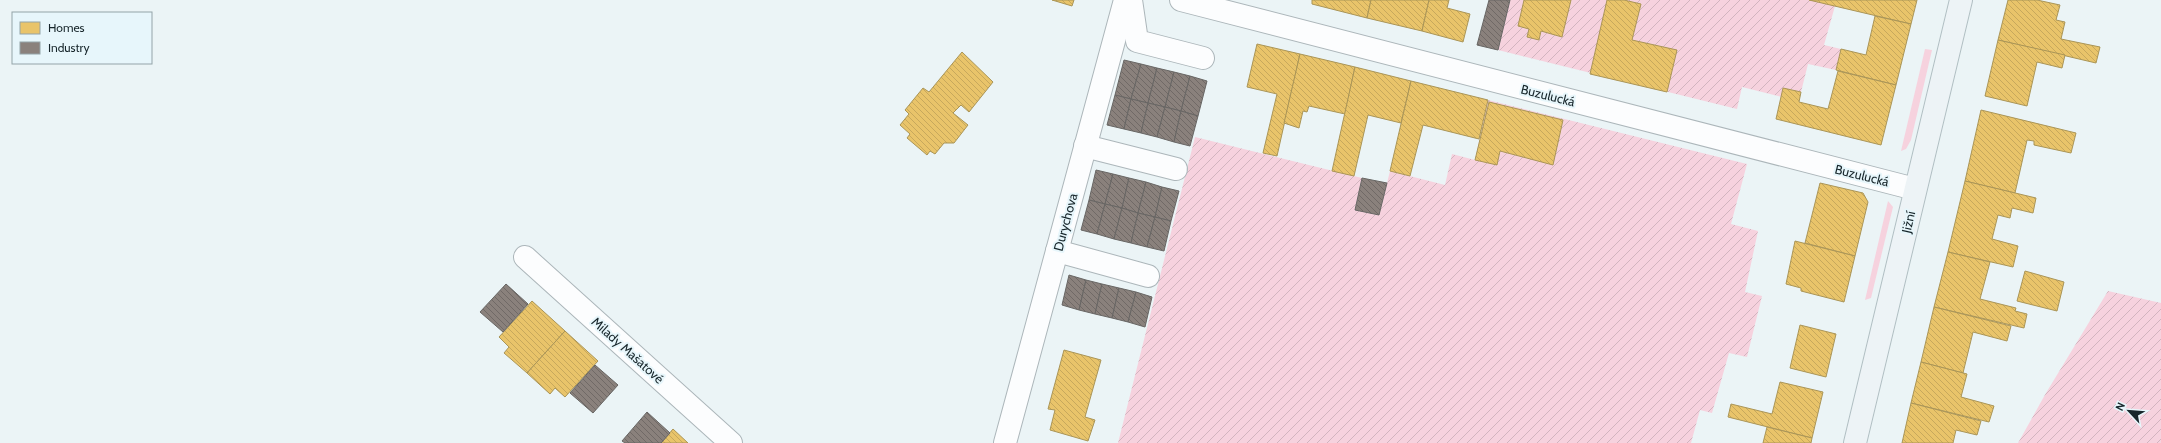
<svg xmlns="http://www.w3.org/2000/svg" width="2161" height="443" font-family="Cabin,sans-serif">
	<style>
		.grass { fill: #f6d2de }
		.garden { fill: url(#garden-furrows) }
		.homes { fill: url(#homes-back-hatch); stroke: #aa9557 }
		.industry { fill: url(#industry-back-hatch); stroke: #686664 }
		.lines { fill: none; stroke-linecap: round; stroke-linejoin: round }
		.minor-casing { stroke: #acb6ba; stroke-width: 24 }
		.major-casing { stroke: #b1bfc3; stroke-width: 24 }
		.minor { stroke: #fcfdfe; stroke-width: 22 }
		.major { stroke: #edf3f6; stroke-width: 22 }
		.labels { text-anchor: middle; stroke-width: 4; stroke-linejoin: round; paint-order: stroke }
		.street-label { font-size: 13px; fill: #17262b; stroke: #e7f6fb }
	</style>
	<defs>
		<pattern id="garden-furrows" width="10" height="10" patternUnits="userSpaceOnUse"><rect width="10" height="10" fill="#f6d2de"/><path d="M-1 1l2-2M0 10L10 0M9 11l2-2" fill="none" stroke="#d2b4bf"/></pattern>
		<pattern id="homes-back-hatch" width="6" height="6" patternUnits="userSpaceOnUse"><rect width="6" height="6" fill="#e9c46a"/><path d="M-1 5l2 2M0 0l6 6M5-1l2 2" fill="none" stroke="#c7a85c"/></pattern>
		<pattern id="industry-back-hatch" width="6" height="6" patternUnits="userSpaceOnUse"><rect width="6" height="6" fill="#8a817c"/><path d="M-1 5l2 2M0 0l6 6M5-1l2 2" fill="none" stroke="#706966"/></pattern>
	</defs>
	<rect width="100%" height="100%" fill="#ebf4f6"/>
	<g class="grass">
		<path d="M 1925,49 L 1932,50 L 1911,140 L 1906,149 L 1901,151 Z"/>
		<path d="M 1888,201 L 1893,207 L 1871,298 L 1865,300 Z"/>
	</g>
	<g class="garden">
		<path d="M 1510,0 L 1810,0 L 1835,6 L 1824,45 L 1841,49 L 1836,70 L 1808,64 L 1801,92 L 1784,88 L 1782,97 L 1742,87 L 1737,109 L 1498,50 Z"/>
		<path d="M 1488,100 L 1747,164 L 1731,224 L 1758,231 L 1745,292 L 1762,296 L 1747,357 L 1729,353 L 1712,413 L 1700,410 L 1691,443 L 1118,443 L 1195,137 L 1362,178 L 1355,210 L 1379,215 L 1390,171 L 1445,185 L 1452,154 L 1475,160 Z"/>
		<path d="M 2108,291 L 2161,303 L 2161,443 L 2018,443 L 2046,393 Z"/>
	</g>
	<g class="homes">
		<path d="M 1052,0 L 1074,0 L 1072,6 Z"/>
		<path d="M 1312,0 L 1371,0 L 1367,18 L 1312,4 Z"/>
		<path d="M 1371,0 L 1429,0 L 1422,31 L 1367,18 Z"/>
		<path d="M 1429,0 L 1449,0 L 1447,8 L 1470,14 L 1463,42 L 1422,31 Z"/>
		<path d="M 1524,0 L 1571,0 L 1562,37 L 1541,31 L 1539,40 L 1527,37 L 1529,29 L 1518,26 Z"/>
		<path d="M 1607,0 L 1624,0 L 1641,4 L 1632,40 L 1677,50 L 1667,92 L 1590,74 Z"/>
		<path d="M 1809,0 L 1917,0 L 1911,24 Z"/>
		<path d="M 2008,0 L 2037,0 L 2060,5 L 2056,20 L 2065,22 L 2061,39 L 2100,47 L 2096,63 L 1998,40 Z"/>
		<path d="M 1875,16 L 1911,24 L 1896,85 L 1836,70 L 1841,49 L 1866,55 Z"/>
		<path d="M 1998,40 L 2065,55 L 2062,68 L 2037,62 L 2027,106 L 1985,96 Z"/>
		<path d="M 1257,44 L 1300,54 L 1277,156 L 1263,153 L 1277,94 L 1247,87 Z"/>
		<path d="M 962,52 L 993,82 L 969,112 L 961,105 L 953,113 L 968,125 L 954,143 L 944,143 L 935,154 L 930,151 L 927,155 L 907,138 L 910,134 L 900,125 L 909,114 L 905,110 L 923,88 L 929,92 Z"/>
		<path d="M 1300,54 L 1355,67 L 1345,114 L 1309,106 L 1307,112 L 1303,111 L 1299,128 L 1284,123 Z"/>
		<path d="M 1355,67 L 1411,81 L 1401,123 L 1368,115 L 1354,176 L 1332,171 Z"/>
		<path d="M 1838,71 L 1896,85 L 1881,145 L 1776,119 L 1783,88 L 1801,92 L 1799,102 L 1828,109 Z"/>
		<path d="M 1411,81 L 1488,100 L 1479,139 L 1423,125 L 1410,176 L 1390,171 Z"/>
		<path d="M 1489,102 L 1563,120 L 1553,165 L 1500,151 L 1497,165 L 1475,160 Z"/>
		<path d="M 1981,110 L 2076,133 L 2071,153 L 2034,145 L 2034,141 L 2027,140 L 2015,193 L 1965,181 Z"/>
		<path d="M 1965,181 L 2036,198 L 2033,213 L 2012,208 L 2010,218 L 1998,215 L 1992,239 L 2018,246 L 2013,267 L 1948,252 Z"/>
		<path d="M 1820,183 L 1863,193 L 1868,202 L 1855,256 L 1805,243 Z"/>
		<path d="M 1795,241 L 1855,256 L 1844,302 L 1801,291 L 1801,288 L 1786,284 Z"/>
		<path d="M 1948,252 L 1990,262 L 1980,299 L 2016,308 L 2015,311 L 2027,314 L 2024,328 L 1934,307 Z"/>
		<path d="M 2025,271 L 2064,282 L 2057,311 L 2017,301 Z"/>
		<path d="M 532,301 L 565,331 L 527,373 L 504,353 L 509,347 L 499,337 Z"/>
		<path d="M 1934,307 L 2011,326 L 2007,341 L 1973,332 L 1963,373 L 1921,362 Z"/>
		<path d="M 1800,325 L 1836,334 L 1826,377 L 1790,368 Z"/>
		<path d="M 565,331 L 598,361 L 565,397 L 555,388 L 550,394 L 527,373 Z"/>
		<path d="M 1064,350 L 1101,360 L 1085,417 L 1095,420 L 1088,441 L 1050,430 L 1055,410 L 1048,409 Z"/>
		<path d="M 1921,362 L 1967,374 L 1961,397 L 1994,406 L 1989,422 L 1911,403 Z"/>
		<path d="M 1780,382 L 1823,392 L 1812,438 L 1728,417 L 1731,404 L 1772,414 Z"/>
		<path d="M 1911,403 L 1981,421 L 1977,435 L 1956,430 L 1953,443 L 1902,443 Z"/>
		<path d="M 1767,427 L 1812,438 L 1811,443 L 1763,443 Z"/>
		<path d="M 673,429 L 688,443 L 661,443 Z"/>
	</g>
	<g class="industry">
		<path d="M 1489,0 L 1510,0 L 1498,50 L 1477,45 Z"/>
		<path d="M 1124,60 L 1141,64 L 1131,99 L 1115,95 Z"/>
		<path d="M 1141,64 L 1157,68 L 1148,103 L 1131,99 Z"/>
		<path d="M 1157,68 L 1174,72 L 1165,107 L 1148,103 Z"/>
		<path d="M 1174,72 L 1190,76 L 1181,111 L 1165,107 Z"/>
		<path d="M 1190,76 L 1207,81 L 1198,116 L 1181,111 Z"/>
		<path d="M 1115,95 L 1131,99 L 1124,129 L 1107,125 Z"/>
		<path d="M 1131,99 L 1148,103 L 1141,133 L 1124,129 Z"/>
		<path d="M 1148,103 L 1165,107 L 1157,137 L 1141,133 Z"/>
		<path d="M 1165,107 L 1181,111 L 1174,142 L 1157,137 Z"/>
		<path d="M 1181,111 L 1198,116 L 1190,146 L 1174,142 Z"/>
		<path d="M 1096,170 L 1113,174 L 1105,204 L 1089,200 Z"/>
		<path d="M 1113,174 L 1129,178 L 1122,208 L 1105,204 Z"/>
		<path d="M 1129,178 L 1146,182 L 1138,213 L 1122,208 Z"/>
		<path d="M 1362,178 L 1387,183 L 1379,215 L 1355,210 Z"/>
		<path d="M 1146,182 L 1162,187 L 1155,217 L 1138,213 Z"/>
		<path d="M 1162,187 L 1179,191 L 1171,221 L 1155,217 Z"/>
		<path d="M 1089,200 L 1105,204 L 1097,234 L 1081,230 Z"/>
		<path d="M 1105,204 L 1122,208 L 1114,239 L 1097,234 Z"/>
		<path d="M 1122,208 L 1138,213 L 1131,243 L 1114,239 Z"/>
		<path d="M 1138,213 L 1155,217 L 1147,247 L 1131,243 Z"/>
		<path d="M 1155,217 L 1171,221 L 1164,251 L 1147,247 Z"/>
		<path d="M 1069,275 L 1086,280 L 1079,310 L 1062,305 Z"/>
		<path d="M 1086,280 L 1102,284 L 1095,314 L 1079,310 Z"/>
		<path d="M 506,284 L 528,304 L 503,332 L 480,312 Z"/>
		<path d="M 1102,284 L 1119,288 L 1112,318 L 1095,314 Z"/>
		<path d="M 1119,288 L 1136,292 L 1128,322 L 1112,318 Z"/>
		<path d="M 1136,292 L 1152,297 L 1145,327 L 1128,322 Z"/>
		<path d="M 595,365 L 618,385 L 593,413 L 570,393 Z"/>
		<path d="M 647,412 L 670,433 L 661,443 L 625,443 L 622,441 Z"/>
	</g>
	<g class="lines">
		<defs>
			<g id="minor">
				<path d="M 1131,0 L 1137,41 L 1203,58"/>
				<path d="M 1181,0 L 1915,189"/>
				<path d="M 1085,146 L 1176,169"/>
				<path d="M 1057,251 L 1148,276"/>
				<path d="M 525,257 L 731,443"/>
				<path d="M 1005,443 L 1125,0"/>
			</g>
			<path id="major" d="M 1855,443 L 1961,0"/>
		</defs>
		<use href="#minor" class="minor-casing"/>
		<use href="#major" class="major-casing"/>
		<use href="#minor" class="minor"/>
		<use href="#major" class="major"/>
	</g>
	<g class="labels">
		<g class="street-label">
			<text transform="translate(1548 95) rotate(14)" y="5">Buzulucká</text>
			<text transform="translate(1862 175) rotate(14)" y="5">Buzulucká</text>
			<text transform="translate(1065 222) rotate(-75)" y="5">Durychova</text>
			<text transform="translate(1908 222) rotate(-77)" y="5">Jižní</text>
			<text transform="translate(628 350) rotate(42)" y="5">Milady Mašatové</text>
		</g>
	</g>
	<rect x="12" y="12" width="140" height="52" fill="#e7f6fb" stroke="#94a3a8"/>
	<rect x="20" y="22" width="20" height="12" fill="#e9c46a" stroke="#94a3a8"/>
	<text x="48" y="32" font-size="12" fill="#17262b">Homes</text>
	<rect x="20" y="42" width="20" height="12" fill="#8a817c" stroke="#94a3a8"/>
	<text x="48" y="52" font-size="12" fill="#17262b">Industry</text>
	<g transform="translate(2129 411) rotate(296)" stroke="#e7f6fb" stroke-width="3" paint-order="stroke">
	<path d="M0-3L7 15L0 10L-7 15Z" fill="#17262b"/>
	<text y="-6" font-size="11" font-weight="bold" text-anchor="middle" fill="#17262b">N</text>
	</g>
</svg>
